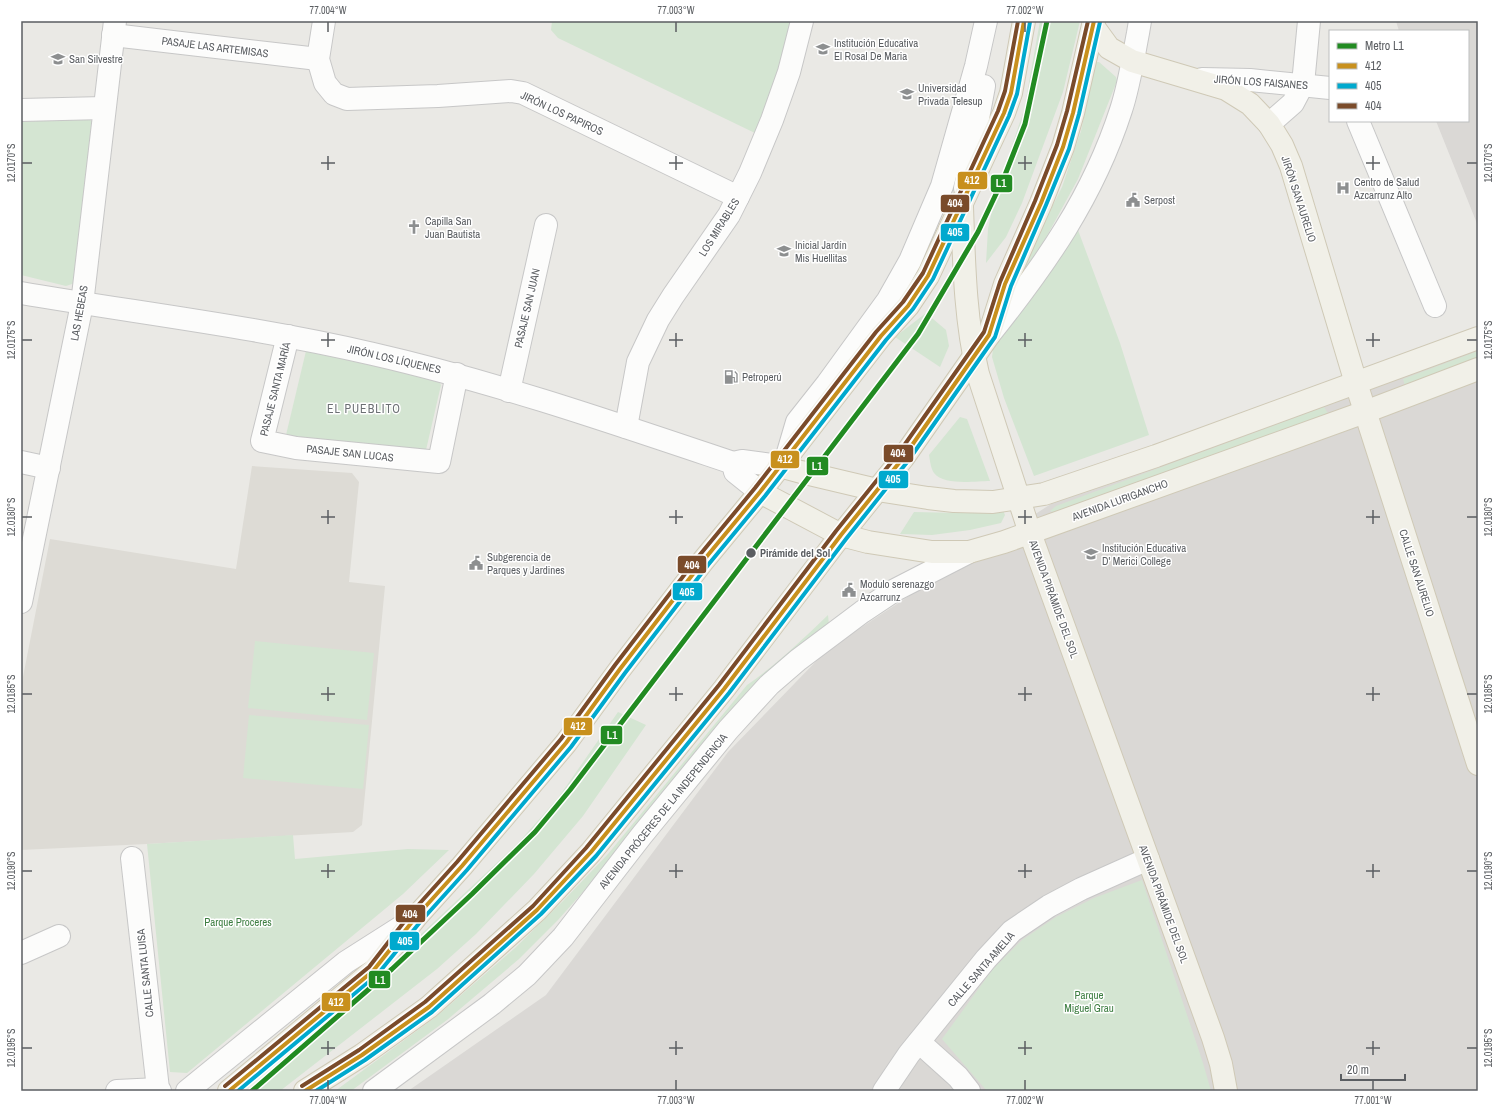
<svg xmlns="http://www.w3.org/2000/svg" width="1499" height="1112" font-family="'Archivo Narrow',sans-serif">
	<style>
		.industrial { fill: #dad8d5 }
		.education { fill: #dddbd5 }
		.green { fill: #d4e5d2 }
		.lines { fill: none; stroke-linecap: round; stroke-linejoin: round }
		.street-casing { stroke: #c7c7c7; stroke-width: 24 }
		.secondary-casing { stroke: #c7c7c7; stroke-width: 24 }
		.primary-casing { stroke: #cfc9b6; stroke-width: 24 }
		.street { stroke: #fcfcfb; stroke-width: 22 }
		.secondary { stroke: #fcfcfb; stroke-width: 22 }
		.primary { stroke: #f1f0e8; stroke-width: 22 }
		.bus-1-casing { stroke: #fff; stroke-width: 7 }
		.bus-2-casing { stroke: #fff; stroke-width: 7 }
		.bus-3-casing { stroke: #fff; stroke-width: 7 }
		.bus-1 { stroke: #c8901d; stroke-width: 4 }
		.bus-2 { stroke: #00a9ce; stroke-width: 4 }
		.bus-3 { stroke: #7a4b2a; stroke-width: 4 }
		.metro-1-casing { stroke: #fff; stroke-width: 8 }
		.metro-1 { stroke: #228b22; stroke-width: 5 }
		.ticks { fill: none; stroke: #5b5e62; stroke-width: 1.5 }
		.stop-dot { fill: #5b5e62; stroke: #fff; stroke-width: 1.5 }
		.labels { text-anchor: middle; stroke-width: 3; stroke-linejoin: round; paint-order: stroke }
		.poi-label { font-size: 11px; fill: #5b5e62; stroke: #fff; text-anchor: start }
		.street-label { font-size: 11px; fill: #5b5e62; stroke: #fff }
		.stop-label { font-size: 11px; font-weight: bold; fill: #5b5e62; stroke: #fff; text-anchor: start }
		.park-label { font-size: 11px; fill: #3e7e42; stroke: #fff }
		.neighbourhood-label { font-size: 12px; letter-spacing: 1px; fill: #6c7074; stroke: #fff }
		.line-badge { stroke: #fff; stroke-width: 1.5 }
		.badge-label { font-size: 11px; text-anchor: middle; font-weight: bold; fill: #fff }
		.neatline { fill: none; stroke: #5b5e62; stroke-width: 1.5 }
		.ticks-label { font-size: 10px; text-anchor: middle; fill: #5b5e62 }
	</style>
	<rect width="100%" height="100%" fill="#eae9e5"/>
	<g class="industrial">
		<path d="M 1396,21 L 1478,21 L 1478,226 L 1436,121 L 1468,121 L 1468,31 L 1399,31 Z"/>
		<path d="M 1478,346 L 1478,1091 L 408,1091 L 546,995 L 728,752 L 827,650 L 953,567 L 1068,493 Z"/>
	</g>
	<path class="education" d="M 252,466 L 352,473 L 359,482 L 349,582 L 385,586 L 362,825 L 353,832 L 147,844 L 21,850 L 21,687 L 50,539 L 236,569 Z"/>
	<g class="green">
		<path d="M 552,21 L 792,21 L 777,77 L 757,134 L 558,38 L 551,30 Z"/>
		<path d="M 1040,21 L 1080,21 L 1063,92 L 1022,203 L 1006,237 L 986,263 L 988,229 L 995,196 L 1024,110 Z"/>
		<path d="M 1096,62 L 1099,62 L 1116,77 L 1117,81 L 1078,179 L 1037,254 L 1018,282 L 1026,259 L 1062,187 L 1081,131 Z"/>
		<path d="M 87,118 L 93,122 L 75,283 L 66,286 L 21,275 L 21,122 Z"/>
		<path d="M 1078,230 L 1120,343 L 1149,435 L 1034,476 L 1004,398 L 992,357 L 993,349 L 1045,279 Z"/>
		<path d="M 926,313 L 946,330 L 949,346 L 940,367 L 895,337 Z"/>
		<path d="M 306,351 L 438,380 L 441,385 L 426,450 L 290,439 L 286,435 Z"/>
		<path d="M 1478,351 L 1478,359 L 1405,386 L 1403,379 Z"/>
		<path d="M 1324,407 L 1329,415 L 1057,513 L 1050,511 L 1056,506 Z"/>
		<path d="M 960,417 L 967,419 L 990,481 C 975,481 944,486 934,473 C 931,469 930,461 929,455 Z"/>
		<path d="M 1002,508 L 1005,515 L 1001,523 L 970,530 L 932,535 L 900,534 L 914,512 L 961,513 Z"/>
		<path d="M 828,615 L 829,625 L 631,838 L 558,920 L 519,959 L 447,1020 L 351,1091 L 335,1091 L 437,1016 L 515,948 L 563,901 L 608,854 L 747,685 C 776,665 802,640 828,615 Z"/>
		<path d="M 255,641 L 374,653 L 367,720 L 248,708 Z"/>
		<path d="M 618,712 L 646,725 L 583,816 L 534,874 L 476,934 L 437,969 L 280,1091 L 244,1091 L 418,937 L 519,842 L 558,798 Z"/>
		<path d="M 249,715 L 369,725 L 363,789 L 243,778 Z"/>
		<path d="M 293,835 L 295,859 L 408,849 L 449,850 L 403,894 L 187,1073 L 170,1072 L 147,844 Z"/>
		<path d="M 1142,880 L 1203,1063 L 1211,1091 L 987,1091 L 942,1039 L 993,969 L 1022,940 L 1056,917 L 1094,898 Z"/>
	</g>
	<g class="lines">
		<defs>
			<g id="street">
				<path d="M 324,21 L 318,59 L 325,83 L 334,94 L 347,99 L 438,96 L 511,91 L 523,93 L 738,197"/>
				<path d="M 113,35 L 318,59"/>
				<path d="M 1202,79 L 1250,80 L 1330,88"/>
				<path d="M 21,110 L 104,108"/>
				<path d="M 1358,121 L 1435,306"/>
				<path d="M 1269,124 L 1293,103 L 1303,84 L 1309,21"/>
				<path d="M 288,336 L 262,441 L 296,448 L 439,462 L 457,374"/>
				<path d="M 509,391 L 546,225"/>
				<path d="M 626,427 L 638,362 L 658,320 L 673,296 L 729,215 L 750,173 L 772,120 L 789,72 L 802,21"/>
				<path d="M 21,462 L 49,468"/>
				<path d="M 21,602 L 82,304 L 115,21"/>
				<path d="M 132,858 L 158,1089"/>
				<path d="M 21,953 L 59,936"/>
				<path d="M 919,1042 L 958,1077 L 969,1091"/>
				<path d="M 117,1091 L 158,1089 L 160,1091"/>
				<path d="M 884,1091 L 909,1054 L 986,959 L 1012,931 L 1049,906 L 1081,889 L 1148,859"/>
			</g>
			<g id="secondary">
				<path d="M 965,188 L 984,86"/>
				<path d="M 21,293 C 138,313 257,327 373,354 C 495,382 614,423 733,463 L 742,461 L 779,466"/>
				<path d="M 989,335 C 1045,265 1093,197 1121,110 C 1129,86 1133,59 1138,33 L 1140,21"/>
				<path d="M 787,456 L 797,422 L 827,384 L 888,300 L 910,261 L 942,186 L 976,66 L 986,21"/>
				<path d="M 733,463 L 735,472 L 760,492"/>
				<path d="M 187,1091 L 346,962 L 412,920"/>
				<path d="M 374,1091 L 492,1004 L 527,975 L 563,937 L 642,835 L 728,730 L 769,685 L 798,660 L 862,612 L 895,590 L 969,552"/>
			</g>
			<g id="primary">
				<path d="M 1093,26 L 1109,48 L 1132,61 L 1226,89 L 1250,104 L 1269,124 L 1282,145 L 1291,166 L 1356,383 L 1478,764"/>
				<path d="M 962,207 C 964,263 965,320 978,374 L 1030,533 L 1213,1038 L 1221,1064 L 1226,1091"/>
				<path d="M 779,466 L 801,472 L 877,490 L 928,498 L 954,501 L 993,502 L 1044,494 L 1156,456 L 1478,338"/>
				<path d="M 760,492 L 841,535 L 868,542 L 932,552 L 969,552 L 1004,542 L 1365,412 L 1478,369"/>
				<path d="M 229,1091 L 373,971 L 416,917 L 462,866 L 566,743 L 620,669 L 703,561 L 760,492 L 881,336 L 908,306 L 928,276 L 1004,113 L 1011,93 L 1024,21"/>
				<path d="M 305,1091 L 362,1055 L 429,1007 L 537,910 L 591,852 L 724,689 L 841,535 L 903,458 L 989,335 L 1005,284 L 1041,203 L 1063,147 L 1073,113 L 1094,21"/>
			</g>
		</defs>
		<use href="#street" class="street-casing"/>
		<use href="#secondary" class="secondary-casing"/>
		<use href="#primary" class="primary-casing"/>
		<use href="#street" class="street"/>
		<use href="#secondary" class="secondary"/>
		<use href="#primary" class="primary"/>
		<defs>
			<g id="bus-1">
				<path d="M 229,1091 L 373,971 L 416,917 L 462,866 L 566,743 L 620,669 L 703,561 L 760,492 L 881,336 L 908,306 L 928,276 L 1004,113 L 1011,93 L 1024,21"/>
				<path d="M 305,1091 L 362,1055 L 429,1007 L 537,910 L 591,852 L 724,689 L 841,535 L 903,458 L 989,335 L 1005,284 L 1041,203 L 1063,147 L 1073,113 L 1094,21"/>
			</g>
			<g id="bus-2">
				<path d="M 238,1091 L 377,975 L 421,921 L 467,870 L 571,747 L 625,673 L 708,565 L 765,496 L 886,340 L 913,309 L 933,279 L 1009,116 L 1017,94 L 1030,22"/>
				<path d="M 316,1091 L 365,1060 L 432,1012 L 541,914 L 596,856 L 729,693 L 846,539 L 908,461 L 995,337 L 1011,286 L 1046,205 L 1069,149 L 1079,114 L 1100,22"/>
			</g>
			<g id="bus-3">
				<path d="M 225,1086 L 369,967 L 411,913 L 457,862 L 561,739 L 615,665 L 698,557 L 755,488 L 876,332 L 903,302 L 923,273 L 998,111 L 1005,91 L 1018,21"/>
				<path d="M 302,1086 L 359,1050 L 425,1002 L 533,906 L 586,848 L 719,685 L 836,531 L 898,454 L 984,332 L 1000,282 L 1035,201 L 1057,145 L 1067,111 L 1088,21"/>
			</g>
		</defs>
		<use href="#bus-1" class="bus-1-casing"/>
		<use href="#bus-2" class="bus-2-casing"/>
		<use href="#bus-3" class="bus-3-casing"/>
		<use href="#bus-1" class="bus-1"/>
		<use href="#bus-2" class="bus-2"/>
		<use href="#bus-3" class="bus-3"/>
		<defs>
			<path id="metro-1" d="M 252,1091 L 392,969 L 472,894 L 535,832 L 570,790 L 918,334 L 978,232 L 1005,175 L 1025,124 L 1047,21"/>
		</defs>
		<use href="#metro-1" class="metro-1-casing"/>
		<use href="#metro-1" class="metro-1"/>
	</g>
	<path class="ticks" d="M 328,22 L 328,32M 676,22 L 676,32M 1025,22 L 1025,32M 328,156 L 328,170M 676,156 L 676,170M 1025,156 L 1025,170M 1373,156 L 1373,170M 22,163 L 32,163M 321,163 L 335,163M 669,163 L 683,163M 1018,163 L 1032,163M 1366,163 L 1380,163M 1467,163 L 1477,163M 328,333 L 328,347M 676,333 L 676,347M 1025,333 L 1025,347M 1373,333 L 1373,347M 22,340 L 32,340M 321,340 L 335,340M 669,340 L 683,340M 1018,340 L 1032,340M 1366,340 L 1380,340M 1467,340 L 1477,340M 328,510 L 328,524M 676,510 L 676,524M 1025,510 L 1025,524M 1373,510 L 1373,524M 22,517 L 32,517M 321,517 L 335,517M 669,517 L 683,517M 1018,517 L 1032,517M 1366,517 L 1380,517M 1467,517 L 1477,517M 328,687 L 328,701M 676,687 L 676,701M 1025,687 L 1025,701M 1373,687 L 1373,701M 22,694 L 32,694M 321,694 L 335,694M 669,694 L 683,694M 1018,694 L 1032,694M 1366,694 L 1380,694M 1467,694 L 1477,694M 328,864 L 328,878M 676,864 L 676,878M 1025,864 L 1025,878M 1373,864 L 1373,878M 22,871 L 32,871M 321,871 L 335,871M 669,871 L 683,871M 1018,871 L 1032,871M 1366,871 L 1380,871M 1467,871 L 1477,871M 328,1041 L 328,1055M 676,1041 L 676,1055M 1025,1041 L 1025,1055M 1373,1041 L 1373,1055M 22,1048 L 32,1048M 321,1048 L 335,1048M 669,1048 L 683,1048M 1018,1048 L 1032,1048M 1366,1048 L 1380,1048M 1467,1048 L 1477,1048M 328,1080 L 328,1090M 676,1080 L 676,1090M 1025,1080 L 1025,1090M 1373,1080 L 1373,1090"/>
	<defs>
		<symbol id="school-bare" viewBox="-9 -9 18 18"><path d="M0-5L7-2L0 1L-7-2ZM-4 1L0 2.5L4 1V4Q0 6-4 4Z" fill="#8d8f90" stroke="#fff" stroke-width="2.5" paint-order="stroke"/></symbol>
		<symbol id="university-bare" viewBox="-9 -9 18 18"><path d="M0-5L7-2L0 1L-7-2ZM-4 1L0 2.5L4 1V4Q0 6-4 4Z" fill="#8d8f90" stroke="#fff" stroke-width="2.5" paint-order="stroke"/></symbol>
		<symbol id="hospital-bare" viewBox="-9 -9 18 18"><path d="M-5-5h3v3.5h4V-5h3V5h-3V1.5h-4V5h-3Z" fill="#8d8f90" stroke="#fff" stroke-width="2.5" paint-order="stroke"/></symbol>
		<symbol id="civic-bare" viewBox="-9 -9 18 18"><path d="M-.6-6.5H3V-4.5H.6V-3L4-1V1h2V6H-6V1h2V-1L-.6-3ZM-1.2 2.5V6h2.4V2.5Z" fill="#8d8f90" stroke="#fff" stroke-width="2.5" paint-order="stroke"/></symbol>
		<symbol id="church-bare" viewBox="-9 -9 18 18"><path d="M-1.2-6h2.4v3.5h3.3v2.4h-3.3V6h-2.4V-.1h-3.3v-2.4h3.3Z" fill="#8d8f90" stroke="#fff" stroke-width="2.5" paint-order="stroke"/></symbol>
		<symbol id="fuel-bare" viewBox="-9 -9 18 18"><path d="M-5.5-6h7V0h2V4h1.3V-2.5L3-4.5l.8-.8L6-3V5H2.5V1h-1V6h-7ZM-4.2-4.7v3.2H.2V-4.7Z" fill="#8d8f90" stroke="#fff" stroke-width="2.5" paint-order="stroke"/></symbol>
	</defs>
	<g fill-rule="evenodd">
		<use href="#school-bare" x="813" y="39" width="20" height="20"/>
		<use href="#school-bare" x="48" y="49" width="20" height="20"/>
		<use href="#university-bare" x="897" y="84" width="20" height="20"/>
		<use href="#hospital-bare" x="1333" y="178" width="20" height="20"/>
		<use href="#civic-bare" x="1123" y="190" width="20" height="20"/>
		<use href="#church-bare" x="404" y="217" width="20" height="20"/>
		<use href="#school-bare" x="774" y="241" width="20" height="20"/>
		<use href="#fuel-bare" x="721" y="367" width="20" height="20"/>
		<use href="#school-bare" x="1081" y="544" width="20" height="20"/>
		<use href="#civic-bare" x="466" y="553" width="20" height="20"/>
		<use href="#civic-bare" x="839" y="580" width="20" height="20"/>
	</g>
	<circle class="stop-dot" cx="751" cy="553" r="5.5"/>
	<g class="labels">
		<g class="poi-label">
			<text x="834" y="47">Institución Educativa<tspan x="834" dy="13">El Rosal De Maria</tspan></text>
			<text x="69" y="63">San Silvestre</text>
			<text x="918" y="92">Universidad<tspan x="918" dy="13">Privada Telesup</tspan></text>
			<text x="1354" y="186">Centro de Salud<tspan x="1354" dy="13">Azcarrunz Alto</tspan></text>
			<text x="1144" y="204">Serpost</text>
			<text x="425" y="225">Capilla San<tspan x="425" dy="13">Juan Bautista</tspan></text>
			<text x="795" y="249">Inicial Jardín<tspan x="795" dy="13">Mis Huellitas</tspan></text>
			<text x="742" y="381">Petroperú</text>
			<text x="1102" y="552">Institución Educativa<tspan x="1102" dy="13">D' Merici College</tspan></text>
			<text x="487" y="561">Subgerencia de<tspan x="487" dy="13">Parques y Jardines</tspan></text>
			<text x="860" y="588">Modulo serenazgo<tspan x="860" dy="13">Azcarrunz</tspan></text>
		</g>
		<g class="street-label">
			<text transform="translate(215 47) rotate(7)" y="4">PASAJE LAS ARTEMISAS</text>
			<text transform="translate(1261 82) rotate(4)" y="4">JIRÓN LOS FAISANES</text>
			<text transform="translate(562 113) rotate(25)" y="4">JIRÓN LOS PAPIROS</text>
			<text transform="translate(1299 199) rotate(72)" y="4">JIRÓN SAN AURELIO</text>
			<text transform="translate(719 227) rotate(-58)" y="4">LOS MIRABLES</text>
			<text transform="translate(527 308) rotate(-77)" y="4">PASAJE SAN JUAN</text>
			<text transform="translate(79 313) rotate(-80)" y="4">LAS HEBEAS</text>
			<text transform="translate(394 359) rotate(13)" y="4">JIRÓN LOS LÍQUENES</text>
			<text transform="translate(275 389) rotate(-76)" y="4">PASAJE SANTA MARÍA</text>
			<text transform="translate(350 453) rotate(6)" y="4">PASAJE SAN LUCAS</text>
			<text transform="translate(1120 500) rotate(-20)" y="4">AVENIDA LURIGANCHO</text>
			<text transform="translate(1417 573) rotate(72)" y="4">CALLE SAN AURELIO</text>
			<text transform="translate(1054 599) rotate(70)" y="4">AVENIDA PIRÁMIDE DEL SOL</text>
			<text transform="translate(663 811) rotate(-51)" y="4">AVENIDA PRÓCERES DE LA INDEPENDENCIA</text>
			<text transform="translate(1164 904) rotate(70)" y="4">AVENIDA PIRÁMIDE DEL SOL</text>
			<text transform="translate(981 969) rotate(-49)" y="4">CALLE SANTA AMELIA</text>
			<text transform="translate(145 973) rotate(-96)" y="4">CALLE SANTA LUISA</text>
		</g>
		<g class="stop-label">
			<text x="760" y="557">Pirámide del Sol</text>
		</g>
		<g class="park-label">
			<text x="238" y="926">Parque Proceres</text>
			<text x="1089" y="999">Parque<tspan x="1089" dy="13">Miguel Grau</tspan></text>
		</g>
		<g class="neighbourhood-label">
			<text x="364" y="413">EL PUEBLITO</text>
		</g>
	</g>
	<g class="line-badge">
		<rect x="957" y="171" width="31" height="19" rx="4" fill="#c8901d"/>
		<rect x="990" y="174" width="23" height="19" rx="4" fill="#228b22"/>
		<rect x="940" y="194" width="30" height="19" rx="4" fill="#7a4b2a"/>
		<rect x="940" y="223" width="30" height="19" rx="4" fill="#00a9ce"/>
		<rect x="883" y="444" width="31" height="19" rx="4" fill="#7a4b2a"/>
		<rect x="770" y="450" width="30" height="19" rx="4" fill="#c8901d"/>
		<rect x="806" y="456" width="23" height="20" rx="4" fill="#228b22"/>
		<rect x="878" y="470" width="31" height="19" rx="4" fill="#00a9ce"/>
		<rect x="677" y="555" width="30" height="19" rx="4" fill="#7a4b2a"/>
		<rect x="672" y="582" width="31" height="19" rx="4" fill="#00a9ce"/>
		<rect x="563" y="717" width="30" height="19" rx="4" fill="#c8901d"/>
		<rect x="600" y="725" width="23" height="20" rx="4" fill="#228b22"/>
		<rect x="395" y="904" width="31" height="19" rx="4" fill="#7a4b2a"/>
		<rect x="389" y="931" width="31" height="20" rx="4" fill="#00a9ce"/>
		<rect x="368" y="970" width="23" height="19" rx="4" fill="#228b22"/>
		<rect x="321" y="992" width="30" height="20" rx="4" fill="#c8901d"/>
	</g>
	<g class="badge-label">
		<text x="972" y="184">412</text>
		<text x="1001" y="187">L1</text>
		<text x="955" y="207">404</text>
		<text x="955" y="236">405</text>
		<text x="898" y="457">404</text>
		<text x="785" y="463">412</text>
		<text x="817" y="470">L1</text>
		<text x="893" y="483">405</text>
		<text x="692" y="569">404</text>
		<text x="687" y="596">405</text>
		<text x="578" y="730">412</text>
		<text x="612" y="739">L1</text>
		<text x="410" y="918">404</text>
		<text x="405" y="945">405</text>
		<text x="380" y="984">L1</text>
		<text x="336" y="1006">412</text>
	</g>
	<rect width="1499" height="1112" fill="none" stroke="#ffffff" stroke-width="44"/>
	<rect x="1329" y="30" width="140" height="92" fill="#ffffff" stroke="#bdbfc0"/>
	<rect x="1337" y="43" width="20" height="6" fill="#228b22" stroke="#bdbfc0"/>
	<text x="1365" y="50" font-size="12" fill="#5b5e62">Metro L1</text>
	<rect x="1337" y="63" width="20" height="6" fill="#c8901d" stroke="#bdbfc0"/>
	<text x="1365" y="70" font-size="12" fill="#5b5e62">412</text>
	<rect x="1337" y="83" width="20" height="6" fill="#00a9ce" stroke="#bdbfc0"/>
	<text x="1365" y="90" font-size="12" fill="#5b5e62">405</text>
	<rect x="1337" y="103" width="20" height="6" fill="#7a4b2a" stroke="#bdbfc0"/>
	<text x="1365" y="110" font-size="12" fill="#5b5e62">404</text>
	<path d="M1341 1074v6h64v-6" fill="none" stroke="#5b5e62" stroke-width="2"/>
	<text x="1347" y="1074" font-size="12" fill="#5b5e62" stroke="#ffffff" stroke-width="3" paint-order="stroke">20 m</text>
	<rect x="22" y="22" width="1455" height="1068" class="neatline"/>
	<g class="ticks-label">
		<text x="328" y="14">77.004°W</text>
		<text x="676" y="14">77.003°W</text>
		<text x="1025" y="14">77.002°W</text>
		<text transform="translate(11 163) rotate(-90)" y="4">12.0170°S</text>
		<text transform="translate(1488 163) rotate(-90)" y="4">12.0170°S</text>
		<text transform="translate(11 340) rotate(-90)" y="4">12.0175°S</text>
		<text transform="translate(1488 340) rotate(-90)" y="4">12.0175°S</text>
		<text transform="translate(11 517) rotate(-90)" y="4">12.0180°S</text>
		<text transform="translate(1488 517) rotate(-90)" y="4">12.0180°S</text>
		<text transform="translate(11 694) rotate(-90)" y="4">12.0185°S</text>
		<text transform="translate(1488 694) rotate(-90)" y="4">12.0185°S</text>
		<text transform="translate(11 871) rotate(-90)" y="4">12.0190°S</text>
		<text transform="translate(1488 871) rotate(-90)" y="4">12.0190°S</text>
		<text transform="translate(11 1048) rotate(-90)" y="4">12.0195°S</text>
		<text transform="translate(1488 1048) rotate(-90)" y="4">12.0195°S</text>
		<text x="328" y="1104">77.004°W</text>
		<text x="676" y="1104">77.003°W</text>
		<text x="1025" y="1104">77.002°W</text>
		<text x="1373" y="1104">77.001°W</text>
	</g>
</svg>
